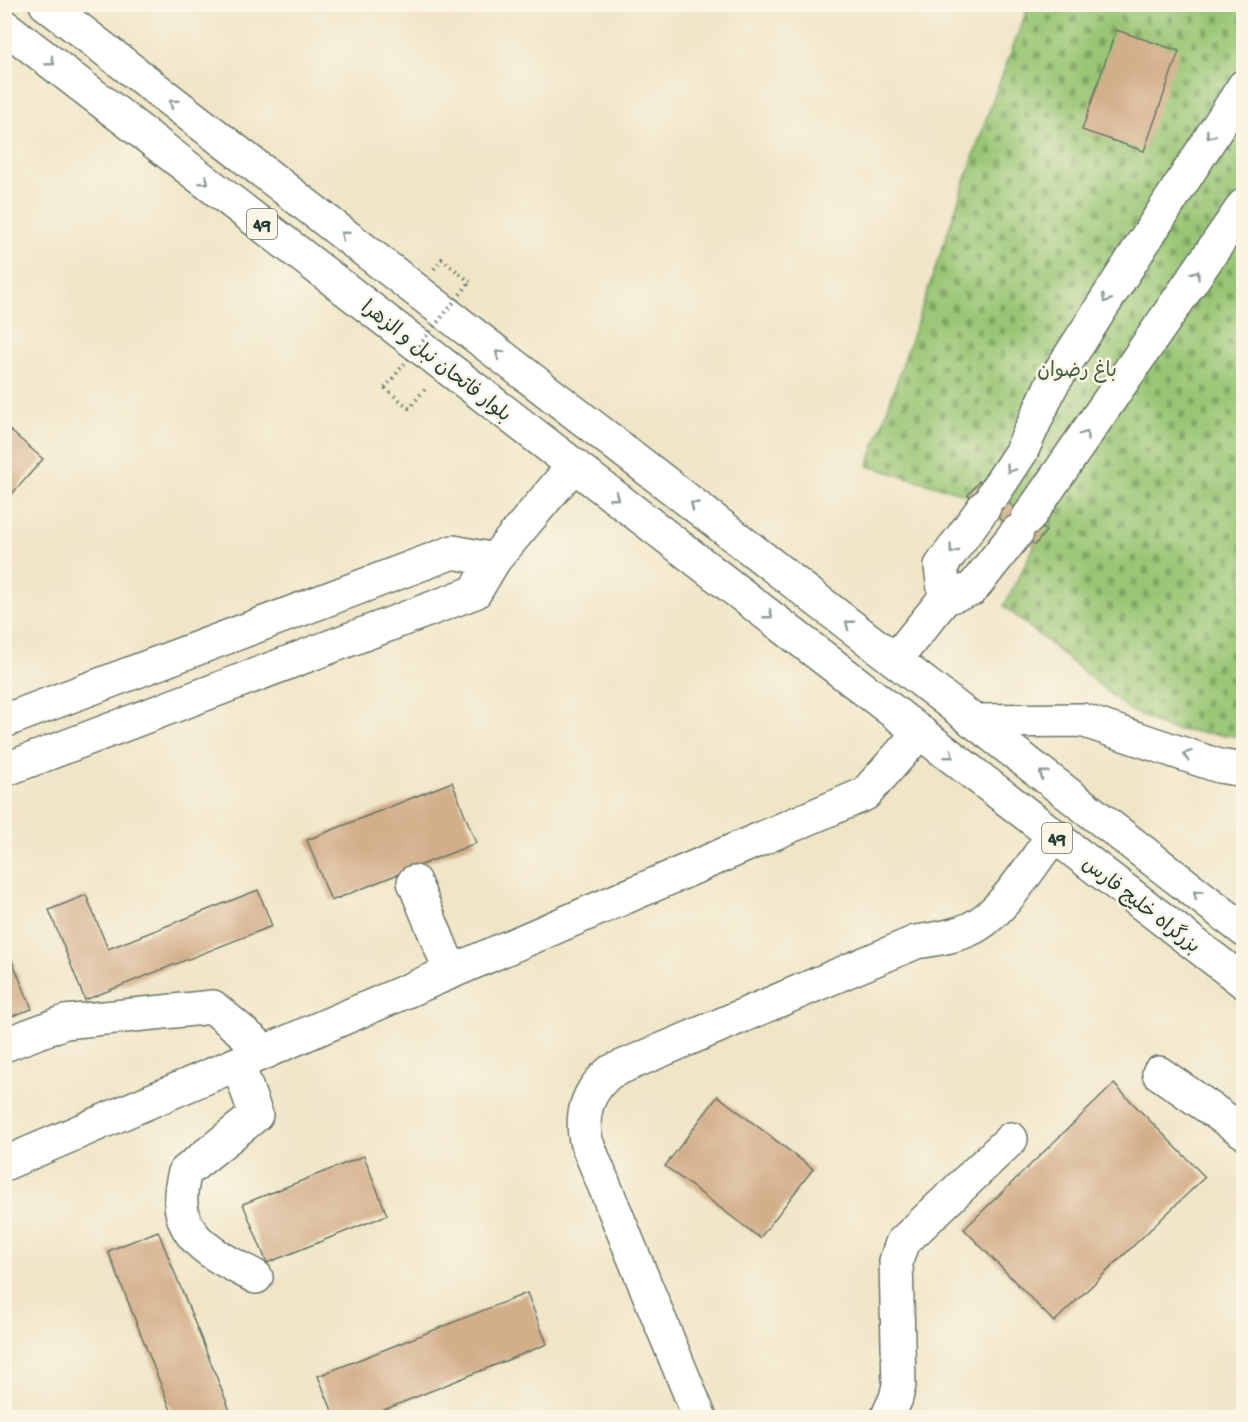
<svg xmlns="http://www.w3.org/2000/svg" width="1248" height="1422" font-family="'Gochi Hand','Playpen Sans Arabic',sans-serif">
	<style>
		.cemetery { fill: url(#cemetery-stones); stroke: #5c8254; stroke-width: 1.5 }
		.building { fill: #d3ae8a }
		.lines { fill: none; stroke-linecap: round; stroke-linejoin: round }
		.minor-casing { stroke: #687867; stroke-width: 36 }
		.highway-casing { stroke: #687867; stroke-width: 36 }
		.path { stroke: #687867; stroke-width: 4; stroke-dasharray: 1.5 4.5; stroke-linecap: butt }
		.minor { stroke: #fff; stroke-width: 33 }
		.highway { stroke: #fff; stroke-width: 33 }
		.path-bridge { stroke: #687867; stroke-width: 4; stroke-dasharray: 1.5 4.5; stroke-linecap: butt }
		.oneway { stroke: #8f9e9a }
		.labels { text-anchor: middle; stroke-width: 5; stroke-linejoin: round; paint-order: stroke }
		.shield { fill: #fcf5e5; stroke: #617469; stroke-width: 1.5 }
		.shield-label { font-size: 18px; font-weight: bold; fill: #1f3d34 }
		.street-label { font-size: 20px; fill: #1f3d34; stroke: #fcf5e5 }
		.park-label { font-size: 20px; fill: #3e5f44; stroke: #fcf5e5 }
	</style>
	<defs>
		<pattern id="cemetery-stones" width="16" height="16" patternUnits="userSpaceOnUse" patternTransform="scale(1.5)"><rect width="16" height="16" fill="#99c674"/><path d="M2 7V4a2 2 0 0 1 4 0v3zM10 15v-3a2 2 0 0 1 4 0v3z" fill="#7ca260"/></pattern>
	</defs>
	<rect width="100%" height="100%" fill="#fcf5e5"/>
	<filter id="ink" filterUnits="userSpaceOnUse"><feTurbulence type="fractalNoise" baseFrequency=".0167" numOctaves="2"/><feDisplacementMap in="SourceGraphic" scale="12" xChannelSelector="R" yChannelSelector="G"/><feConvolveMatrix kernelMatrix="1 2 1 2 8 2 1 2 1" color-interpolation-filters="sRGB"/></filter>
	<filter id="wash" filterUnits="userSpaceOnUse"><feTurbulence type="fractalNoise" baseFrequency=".008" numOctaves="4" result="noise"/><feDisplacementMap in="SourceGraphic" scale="24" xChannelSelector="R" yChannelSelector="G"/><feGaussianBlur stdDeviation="1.35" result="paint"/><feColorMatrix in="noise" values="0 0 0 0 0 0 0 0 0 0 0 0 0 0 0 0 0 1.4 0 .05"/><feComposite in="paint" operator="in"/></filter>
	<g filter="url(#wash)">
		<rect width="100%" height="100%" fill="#f0e5c7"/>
		<path class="cemetery" d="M 1029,5 L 1243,5 L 1243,737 L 1169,729 L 1131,711 L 1004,606 L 1035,545 L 968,495 L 868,466 L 991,105 Z"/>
		<g id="blocks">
			<g class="building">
				<path d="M 1116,30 L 1179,51 L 1144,151 L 1082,130 Z"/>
				<path d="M 4,425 L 43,459 L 4,503 Z"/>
				<path d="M 979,481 L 1046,531 L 1035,545 L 968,495 Z"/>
				<path d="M 452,782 L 476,843 L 331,901 L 307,840 Z"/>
				<path d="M 258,890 L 272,926 L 85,1000 L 49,910 L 86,895 L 108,949 Z"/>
				<path d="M 4,941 L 32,1009 L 4,1019 Z"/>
				<path d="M 1114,1084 L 1205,1177 L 1054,1322 L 964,1229 Z"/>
				<path d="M 718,1096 L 813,1169 L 760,1238 L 665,1166 Z"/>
				<path d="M 364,1156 L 387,1215 L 267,1263 L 243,1204 Z"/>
				<path d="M 158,1231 L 231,1413 L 219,1418 L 174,1418 L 108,1251 Z"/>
				<path d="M 527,1293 L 547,1344 L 364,1418 L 335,1418 L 318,1376 Z"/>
			</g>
		</g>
	</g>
	<g filter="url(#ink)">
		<use href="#blocks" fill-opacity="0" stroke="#687867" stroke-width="1.5"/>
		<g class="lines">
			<defs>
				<g id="minor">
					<path d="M 994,493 L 1021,452 L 1051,386 L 1244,86"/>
					<path d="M 1028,518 L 1244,205"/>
					<path d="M 494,560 L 574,465"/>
					<path d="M 945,598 L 941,566 L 984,507"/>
					<path d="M 895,660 L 945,598 L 972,589 L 1017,532"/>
					<path d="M 4,721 L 453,552 L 494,560 L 475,592 L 4,770"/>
					<path d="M 973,721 L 1082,720 L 1219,766 L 1244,770"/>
					<path d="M 414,882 L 451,972"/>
					<path d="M 4,1045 L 65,1022 L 213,1007 L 266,1052"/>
					<path d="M 238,1064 L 256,1115 L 185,1172 C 167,1235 209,1252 256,1277"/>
					<path d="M 1159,1073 L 1244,1132"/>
					<path d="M 4,1164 L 865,794 L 920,732"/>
					<path d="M 700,1418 L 586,1141 C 580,1112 588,1091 610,1072 L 916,942 C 935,939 953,937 970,929 C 1002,915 1032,863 1054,835"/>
					<path d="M 887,1418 L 896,1398 L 899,1385 L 896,1261 L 902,1243 L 1011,1139"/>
				</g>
				<g id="highway">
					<path d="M 46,4 L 1244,930"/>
					<path d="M 4,26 L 1244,982"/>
				</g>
			</defs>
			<use href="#minor" class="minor-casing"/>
			<use href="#highway" class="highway-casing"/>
			<g class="path">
				<path d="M 434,269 L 442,259 L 470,282"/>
				<path d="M 385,388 L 409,408 L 427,387"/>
			</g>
			<use href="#minor" class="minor"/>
			<use href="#highway" class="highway"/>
			<path class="path-bridge" d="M 385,388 L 470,282"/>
		</g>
		<defs><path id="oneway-chevron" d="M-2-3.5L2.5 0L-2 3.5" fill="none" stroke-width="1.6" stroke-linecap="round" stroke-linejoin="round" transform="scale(1.5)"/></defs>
		<g class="oneway">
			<use href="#oneway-chevron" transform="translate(51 62) rotate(38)"/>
			<use href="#oneway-chevron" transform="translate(173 103) rotate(-142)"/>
			<use href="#oneway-chevron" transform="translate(1210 135) rotate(123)"/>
			<use href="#oneway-chevron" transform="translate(205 181) rotate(38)"/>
			<use href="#oneway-chevron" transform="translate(344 235) rotate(-142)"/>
			<use href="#oneway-chevron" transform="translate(1196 274) rotate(-55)"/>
			<use href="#oneway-chevron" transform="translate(1106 299) rotate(122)"/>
			<use href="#oneway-chevron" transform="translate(499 354) rotate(-142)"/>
			<use href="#oneway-chevron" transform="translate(1085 435) rotate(-55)"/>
			<use href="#oneway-chevron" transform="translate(1010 469) rotate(124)"/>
			<use href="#oneway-chevron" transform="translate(615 497) rotate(38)"/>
			<use href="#oneway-chevron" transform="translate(694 505) rotate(-142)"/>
			<use href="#oneway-chevron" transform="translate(953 550) rotate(127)"/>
			<use href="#oneway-chevron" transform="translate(769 615) rotate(38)"/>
			<use href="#oneway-chevron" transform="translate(849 624) rotate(-142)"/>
			<use href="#oneway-chevron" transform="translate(950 755) rotate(38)"/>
			<use href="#oneway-chevron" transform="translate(1187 755) rotate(-162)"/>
			<use href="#oneway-chevron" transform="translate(1043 774) rotate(-142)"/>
			<use href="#oneway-chevron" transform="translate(1197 894) rotate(-142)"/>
		</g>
	</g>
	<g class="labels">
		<g class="shield">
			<rect x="247" y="209" width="30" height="30" rx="4.5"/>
			<rect x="1042" y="823" width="30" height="30" rx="4.5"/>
		</g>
		<g class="shield-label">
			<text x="262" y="230">49</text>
			<text x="1057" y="844">49</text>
		</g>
		<g class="street-label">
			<text transform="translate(437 360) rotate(38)" y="7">بلوار فاتحان نبل و الزهرا</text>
			<text transform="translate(1142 904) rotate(38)" y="7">بزرگراه خلیج فارس</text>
		</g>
		<g class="park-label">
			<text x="1077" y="376">باغ رضوان</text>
		</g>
	</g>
	<rect width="1248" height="1422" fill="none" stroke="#fcf5e5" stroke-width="24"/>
</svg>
